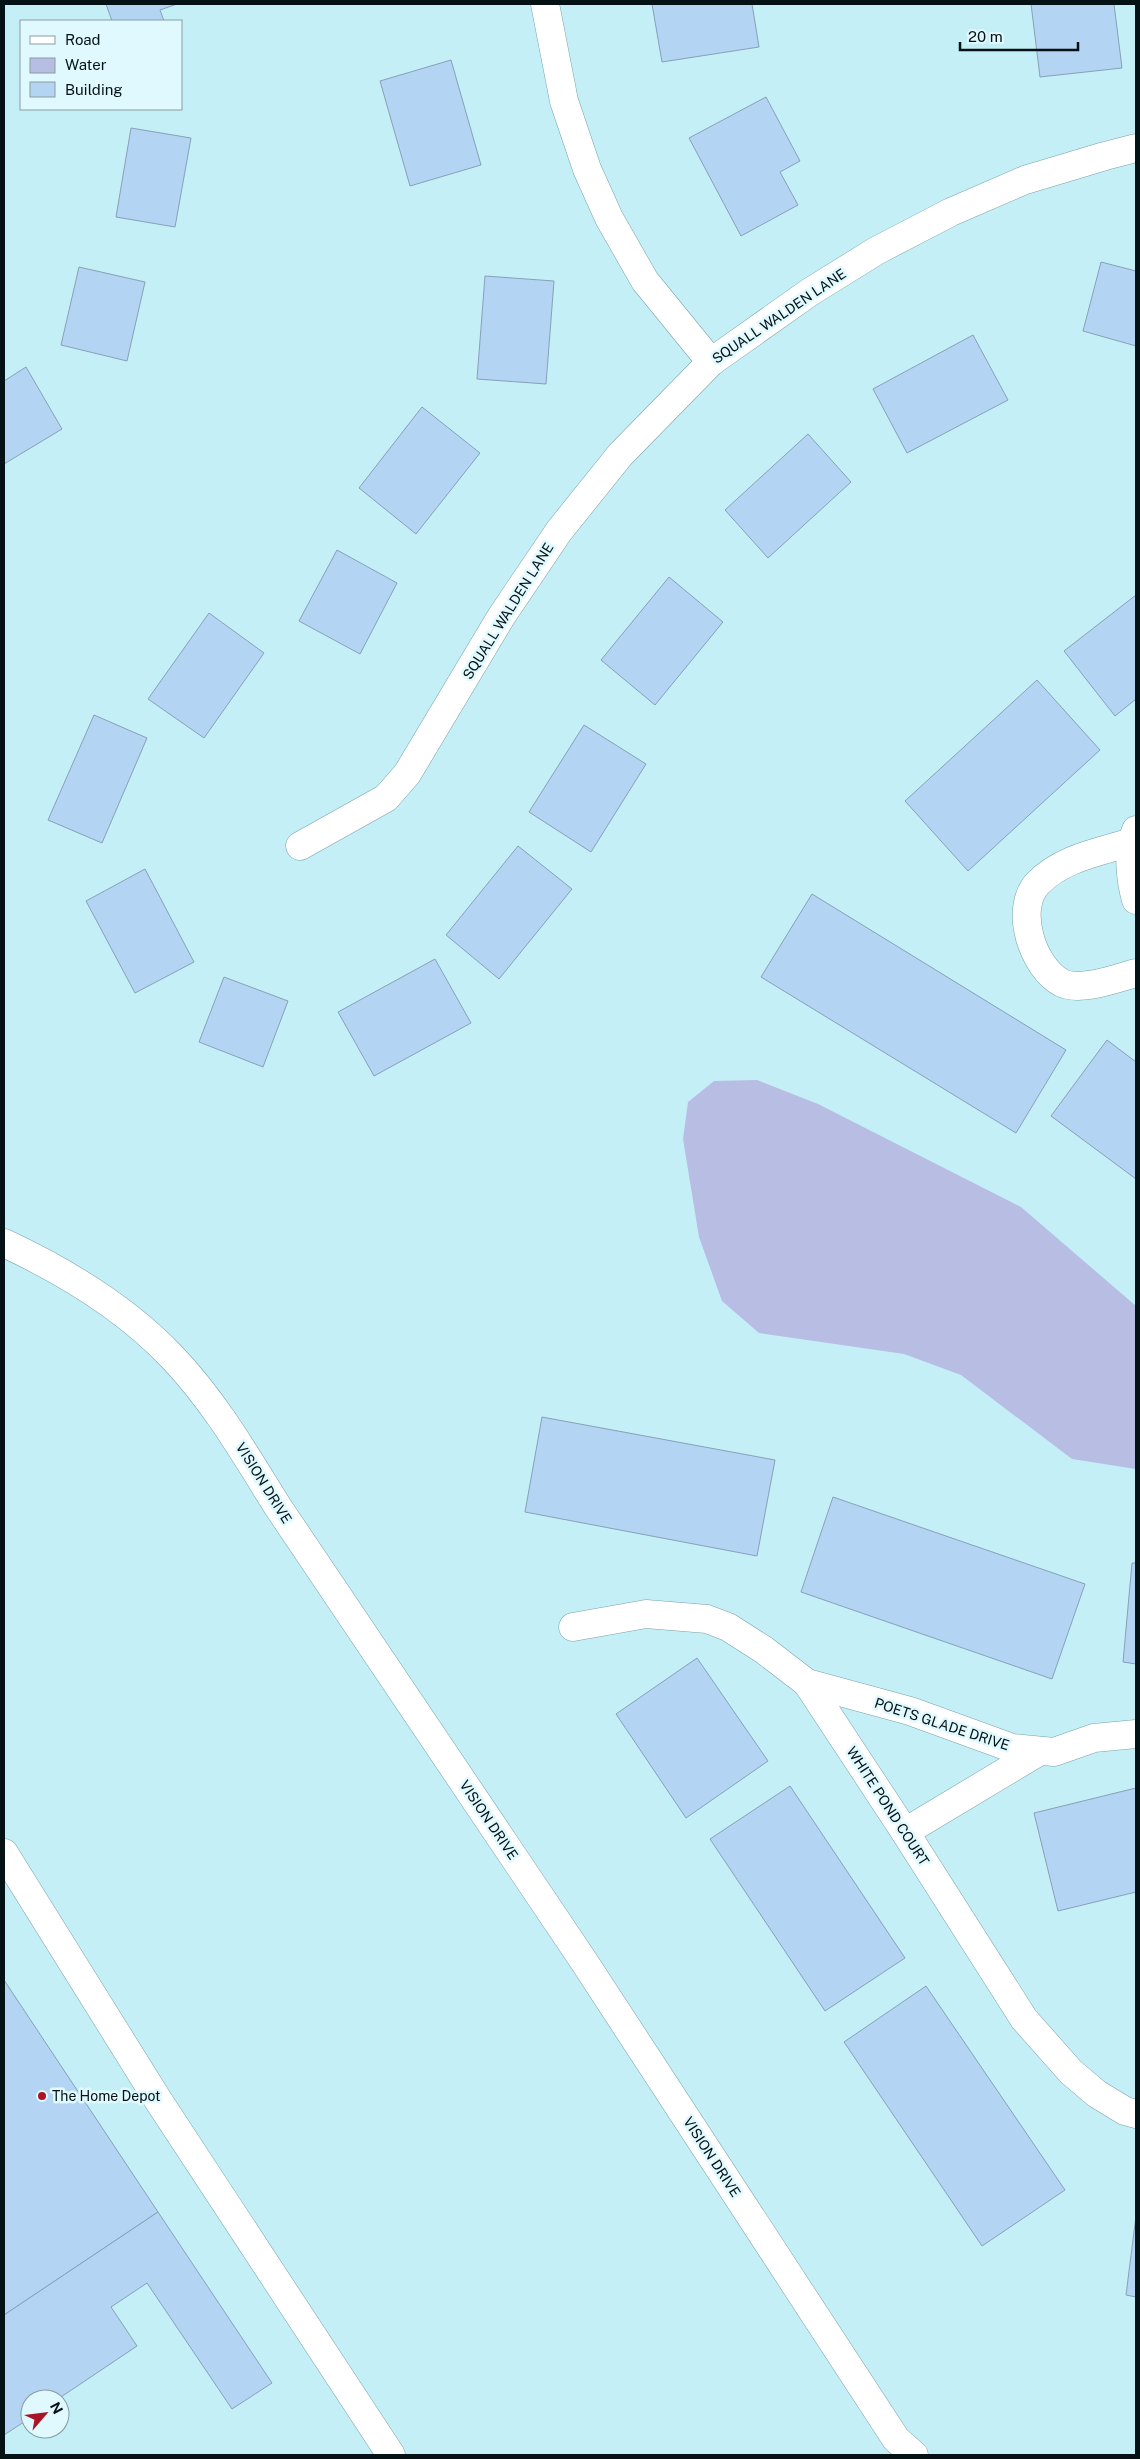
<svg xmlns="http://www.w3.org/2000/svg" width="1140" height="2459" font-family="'Public Sans',sans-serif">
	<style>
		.water { fill: #b8bde4 }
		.building { fill: #b3d4f2; stroke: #87a1b8 }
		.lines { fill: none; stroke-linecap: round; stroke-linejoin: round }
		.minor-casing { stroke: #7aa2a9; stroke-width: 29 }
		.minor { stroke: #fff; stroke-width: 28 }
		.poi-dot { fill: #aa1424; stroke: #e0f9fe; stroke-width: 2 }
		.labels { text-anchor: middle; stroke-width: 5; stroke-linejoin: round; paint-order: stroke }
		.street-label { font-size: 14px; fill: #041215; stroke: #e0f9fe }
		.poi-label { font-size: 14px; fill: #041215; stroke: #e0f9fe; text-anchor: start }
	</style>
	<rect width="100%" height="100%" fill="#c4eff7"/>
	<path class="water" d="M 757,1080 L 818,1104 L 1021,1207 L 1136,1306 L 1136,1469 L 1072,1459 L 961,1375 L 904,1354 L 759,1333 L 722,1301 L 699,1237 L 683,1139 L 688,1102 L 714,1081 Z"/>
	<g class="building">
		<path d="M 106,4 L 177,4 L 160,10 L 164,21 L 112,21 Z"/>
		<path d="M 652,4 L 752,4 L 759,47 L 662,62 Z"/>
		<path d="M 1031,4 L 1114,4 L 1122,68 L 1040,77 Z"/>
		<path d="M 451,60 L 481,165 L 410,186 L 380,81 Z"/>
		<path d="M 766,97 L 800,161 L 780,172 L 798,205 L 741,236 L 689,138 Z"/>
		<path d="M 131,128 L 191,138 L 175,227 L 116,217 Z"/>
		<path d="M 1101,262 L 1136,271 L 1136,346 L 1083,331 Z"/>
		<path d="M 79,267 L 145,282 L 127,361 L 61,345 Z"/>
		<path d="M 485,276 L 554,281 L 546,384 L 477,379 Z"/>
		<path d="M 973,335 L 1008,400 L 907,453 L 873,389 Z"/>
		<path d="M 26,367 L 62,429 L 4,464 L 4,381 Z"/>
		<path d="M 422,407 L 480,453 L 416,534 L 359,488 Z"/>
		<path d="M 808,434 L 851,482 L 768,558 L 725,510 Z"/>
		<path d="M 337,550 L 397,583 L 360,654 L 299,621 Z"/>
		<path d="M 669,577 L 723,622 L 655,705 L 601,660 Z"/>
		<path d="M 1136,595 L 1136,699 L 1115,716 L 1064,651 Z"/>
		<path d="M 209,613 L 264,653 L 204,738 L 148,699 Z"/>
		<path d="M 1037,680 L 1100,750 L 968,871 L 905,801 Z"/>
		<path d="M 94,715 L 147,738 L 102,843 L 48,820 Z"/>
		<path d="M 584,725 L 646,764 L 591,852 L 529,812 Z"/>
		<path d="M 518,846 L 572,889 L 499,979 L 446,935 Z"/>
		<path d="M 145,869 L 194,962 L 135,993 L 86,901 Z"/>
		<path d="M 812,894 L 1066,1050 L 1016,1133 L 761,977 Z"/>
		<path d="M 435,959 L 471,1023 L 374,1076 L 338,1012 Z"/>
		<path d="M 224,977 L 288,1001 L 263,1067 L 199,1042 Z"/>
		<path d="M 1107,1040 L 1136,1062 L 1136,1179 L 1051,1116 Z"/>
		<path d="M 542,1417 L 775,1460 L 757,1556 L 525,1512 Z"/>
		<path d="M 833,1497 L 1085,1584 L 1052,1679 L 801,1592 Z"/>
		<path d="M 1132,1563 L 1136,1563 L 1136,1664 L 1123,1662 Z"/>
		<path d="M 697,1658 L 768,1761 L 686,1818 L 616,1714 Z"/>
		<path d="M 790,1786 L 905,1958 L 825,2011 L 710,1839 Z"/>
		<path d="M 1136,1788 L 1136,1892 L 1058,1911 L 1034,1813 Z"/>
		<path d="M 4,1980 L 158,2212 L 4,2315 Z"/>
		<path d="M 926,1986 L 1065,2190 L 982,2246 L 844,2042 Z"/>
		<path d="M 158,2212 L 272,2383 L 232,2409 L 147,2283 L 111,2307 L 137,2346 L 58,2399 L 30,2399 L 30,2418 L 4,2435 L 4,2315 Z"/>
		<path d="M 1136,2216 L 1136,2297 L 1126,2295 Z"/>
	</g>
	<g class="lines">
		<defs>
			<g id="minor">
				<path d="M 545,4 L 564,101 L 587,169 L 609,218 L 645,281 L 711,362"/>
				<path d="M 1136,830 C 1127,850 1130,878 1136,900"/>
				<path d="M 1131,842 C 1100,852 1062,858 1038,883 C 1013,909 1033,968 1062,983 C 1081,992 1117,978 1136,973"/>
				<path d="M 300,846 L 386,798 L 407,774 L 501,617 L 559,531 L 620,455 L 711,362 L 810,292 L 876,251 L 951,212 L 1025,180 L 1105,156 L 1136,148"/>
				<path d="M 4,1243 C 64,1271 127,1309 173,1358 C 215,1402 246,1456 278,1507 L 583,1960 L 896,2439 L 914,2455"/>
				<path d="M 573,1627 L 646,1614 L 707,1619 L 728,1627 L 764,1650 L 807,1683 L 905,1832 L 1024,2019 L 1071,2072 L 1097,2094 L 1125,2111 L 1136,2114"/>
				<path d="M 807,1683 L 910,1711 L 1012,1748 L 1054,1752 L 1094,1738 L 1136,1734"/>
				<path d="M 905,1832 L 1040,1751"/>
				<path d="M 4,1853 L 158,2100 L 391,2455"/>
			</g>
		</defs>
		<use href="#minor" class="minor-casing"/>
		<use href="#minor" class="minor"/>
	</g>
	<circle class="poi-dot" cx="42" cy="2096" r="5"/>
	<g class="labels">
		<g class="street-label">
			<text transform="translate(779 316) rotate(-34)" y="5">SQUALL WALDEN LANE</text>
			<text transform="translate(508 611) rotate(-58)" y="5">SQUALL WALDEN LANE</text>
			<text transform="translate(264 1483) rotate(58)" y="5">VISION DRIVE</text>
			<text transform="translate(942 1724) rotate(18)" y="5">POETS GLADE DRIVE</text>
			<text transform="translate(888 1806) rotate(57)" y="5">WHITE POND COURT</text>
			<text transform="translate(489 1820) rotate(56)" y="5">VISION DRIVE</text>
			<text transform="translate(712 2157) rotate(57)" y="5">VISION DRIVE</text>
		</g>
		<g class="poi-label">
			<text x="52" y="2101">The Home Depot</text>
		</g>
	</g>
	<rect width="1140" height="2459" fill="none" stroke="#041215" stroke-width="10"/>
	<rect x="20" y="20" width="162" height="90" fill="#e0f9fe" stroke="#889da1"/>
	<rect x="30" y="36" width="25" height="8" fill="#ffffff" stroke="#889da1"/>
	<text x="65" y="45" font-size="15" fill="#041215">Road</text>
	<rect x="30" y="58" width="25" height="15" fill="#b8bde4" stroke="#889da1"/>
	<text x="65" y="70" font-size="15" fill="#041215">Water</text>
	<rect x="30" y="82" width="25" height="15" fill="#b3d4f2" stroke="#889da1"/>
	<text x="65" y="95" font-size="15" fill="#041215">Building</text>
	<g transform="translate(45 2414) rotate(62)"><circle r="24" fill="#e0f9fe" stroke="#889da1"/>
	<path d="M0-4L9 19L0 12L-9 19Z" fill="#aa1424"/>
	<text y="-8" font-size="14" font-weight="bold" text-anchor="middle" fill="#041215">N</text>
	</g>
	<path d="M960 42v8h118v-8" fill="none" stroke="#041215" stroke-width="2.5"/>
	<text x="968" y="42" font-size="15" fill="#041215" stroke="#e0f9fe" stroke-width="4" paint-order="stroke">20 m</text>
</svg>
